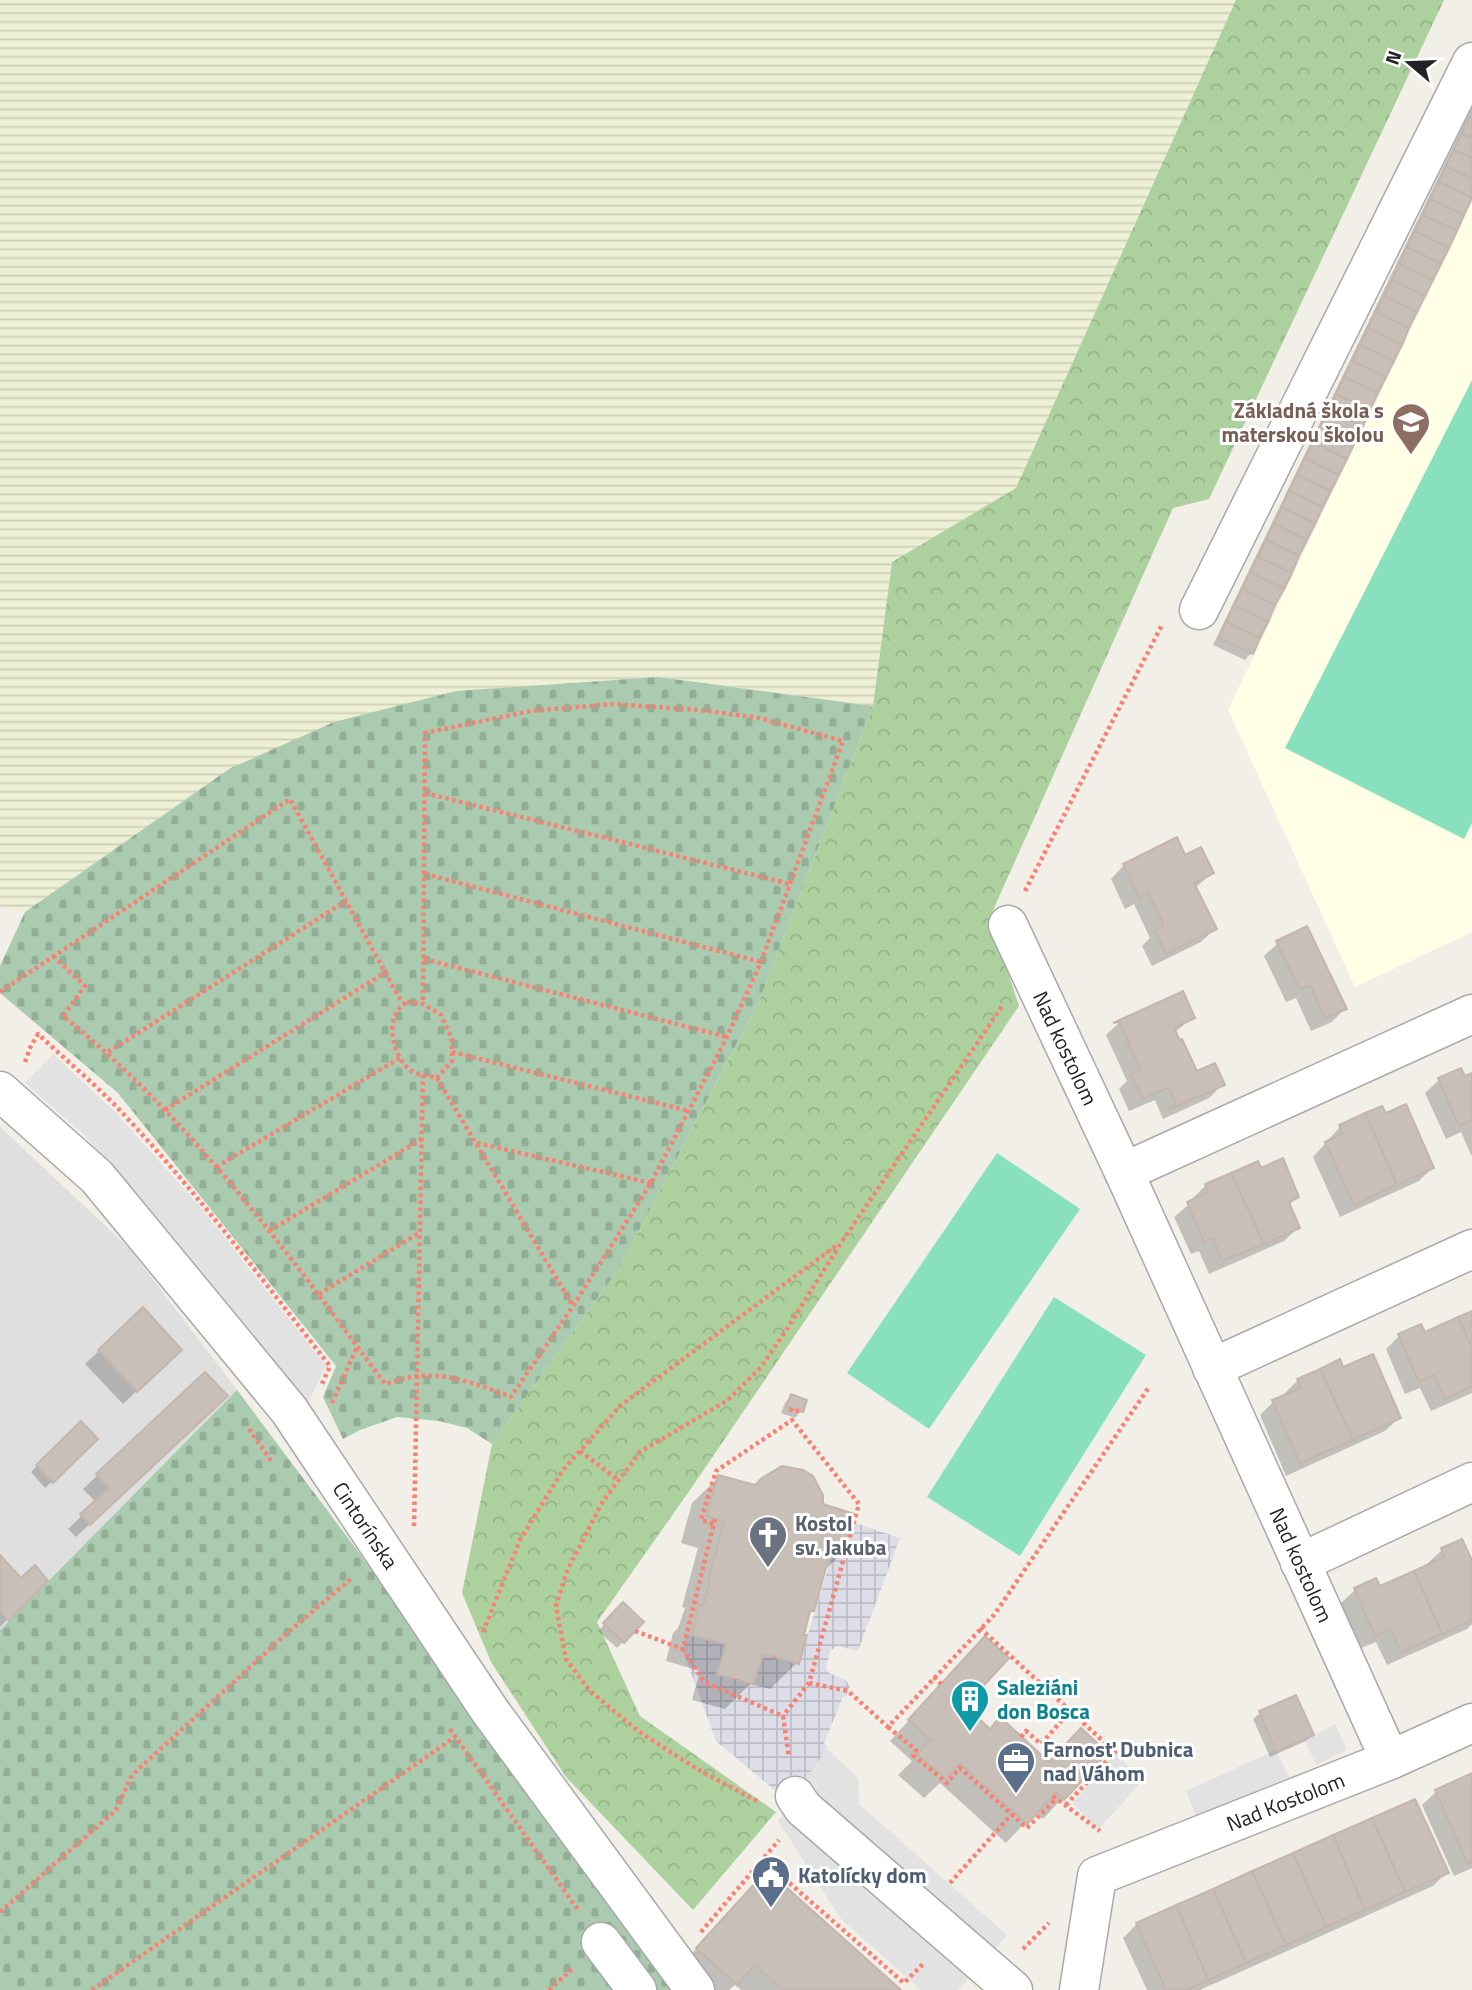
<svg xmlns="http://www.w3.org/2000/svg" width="1472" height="1990" viewBox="0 0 1472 1990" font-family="'Titillium Web',sans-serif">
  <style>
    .residential { fill: #e0dfdf }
    .education { fill: #ffffe5 }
    .farmland { fill: url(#farmland-rules) }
    .forest { fill: url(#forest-crowns) }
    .cemetery { fill: url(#cemetery-stones) }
    .pitch { fill: #88e0be }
    .parking { fill: #e2e2e2 }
    .plaza { fill: url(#plaza-grid) }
    .shadow { fill: #0003 }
    .building { fill: #c7bfb8; stroke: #c4b6ab; stroke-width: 2 }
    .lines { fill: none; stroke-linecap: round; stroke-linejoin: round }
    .minor-casing { stroke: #a9a9a9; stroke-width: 41 }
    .path { stroke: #fa8072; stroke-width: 4.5; stroke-dasharray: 3.5 3.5; stroke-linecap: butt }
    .minor { stroke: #fff; stroke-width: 38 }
    .labels { text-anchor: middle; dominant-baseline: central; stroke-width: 6; stroke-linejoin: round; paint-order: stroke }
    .education-label { font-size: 21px; font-weight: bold; fill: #785e54; stroke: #fff; text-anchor: end }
    .street-label { font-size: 21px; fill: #222; stroke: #fff }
    .worship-label { font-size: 21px; font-weight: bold; fill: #5b616d; stroke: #fff; text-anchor: start }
    .culture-label { font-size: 21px; font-weight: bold; fill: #0d838f; stroke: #fff; text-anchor: start }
    .service-label { font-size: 21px; font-weight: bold; fill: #4e5e75; stroke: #fff; text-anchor: start }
  </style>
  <defs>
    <pattern id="farmland-rules" width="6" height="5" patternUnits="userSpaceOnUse" patternTransform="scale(1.75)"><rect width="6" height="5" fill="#eef0d5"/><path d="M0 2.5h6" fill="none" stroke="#ccceb7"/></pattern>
    <pattern id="forest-crowns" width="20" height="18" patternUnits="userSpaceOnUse" patternTransform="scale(1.75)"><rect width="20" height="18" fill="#add19e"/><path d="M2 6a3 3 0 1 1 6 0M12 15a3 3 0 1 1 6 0" fill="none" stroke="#95b388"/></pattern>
    <pattern id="cemetery-stones" width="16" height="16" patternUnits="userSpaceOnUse" patternTransform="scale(1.75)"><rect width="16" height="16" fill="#aacbaf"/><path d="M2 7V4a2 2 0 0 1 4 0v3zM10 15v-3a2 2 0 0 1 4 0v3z" fill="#92ae96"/></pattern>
    <pattern id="plaza-grid" width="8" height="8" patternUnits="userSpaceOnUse" patternTransform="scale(1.75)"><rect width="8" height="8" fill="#dddde8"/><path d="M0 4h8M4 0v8" fill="none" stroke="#bdbdc7"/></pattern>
  </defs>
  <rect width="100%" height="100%" fill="#f2efe9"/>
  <!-- residential -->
  <polygon class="residential" points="0,1127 129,1248 237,1390 0,1630"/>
  <!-- education -->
  <polygon class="education" points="1472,202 1472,932 1355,987 1228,710"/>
  <!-- farmland -->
  <polygon class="farmland" points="0,0 1236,0 1016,488 892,562 873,706 658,677 229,769 25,912 0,908"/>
  <!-- forest -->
  <polygon class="forest" points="1236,0 1444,0 1209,499 1173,508 990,917 1019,1006 690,1490 597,1622 640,1716 776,1812 693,1910 566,1777 491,1662 462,1593 492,1444 620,1267 759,1001 873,706 892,562 1016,488"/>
  <!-- cemetery -->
  <g class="cemetery">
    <polygon points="658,677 873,706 759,1001 620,1267 492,1444 467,1428 439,1421 397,1417 360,1430 343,1439 323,1397 336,1366 118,1093 0,993 0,966 25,912 229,769 334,722 456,691"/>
    <polygon points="237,1390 357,1550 674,1990 0,1990 0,1630"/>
  </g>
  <!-- pitch -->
  <g class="pitch">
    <polygon points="1472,380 1472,823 1464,839 1285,748"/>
    <polygon points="997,1153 1080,1209 929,1429 847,1373"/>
    <polygon points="1054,1297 1146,1355 1020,1556 927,1497"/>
  </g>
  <!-- parking -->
  <g class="parking">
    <polygon points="53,1054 116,1113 202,1209 326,1366 305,1409 189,1256 135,1191 83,1134 25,1083"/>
    <polygon points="1335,1724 1347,1750 1316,1765 1305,1740"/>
    <polygon points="827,1749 858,1778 859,1804 1007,1935 958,1990 921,1990 841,1919 778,1821"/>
    <polygon points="1276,1750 1289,1777 1196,1817 1186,1791"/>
    <polygon points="1115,1752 1142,1781 1098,1830 1073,1803"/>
  </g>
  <!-- plaza -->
  <polygon class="plaza" points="852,1522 900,1538 858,1651 837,1646 830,1651 826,1668 829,1673 846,1680 850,1687 846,1696 843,1697 824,1743 828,1747 790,1803 716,1741 683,1651 686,1634 725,1645 716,1675 754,1684 764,1656 799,1664 832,1555 843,1557"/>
  <!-- shadow -->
  <g class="shadow">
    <polygon points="1472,107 1472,195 1251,653 1245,660 1213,645"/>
    <polygon points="1124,865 1212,873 1195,888 1215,929 1201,942 1152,966 1142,946 1150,938 1134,904 1125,909 1111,879"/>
    <polygon points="1278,943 1345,1008 1332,1022 1311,1031 1296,998 1286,1002 1264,956"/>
    <polygon points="1193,1017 1174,1033 1196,1073 1223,1084 1209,1098 1163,1119 1155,1100 1129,1111 1119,1089 1127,1081 1106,1035 1120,1022"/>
    <polygon points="1472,1075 1472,1155 1471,1155 1461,1132 1446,1139 1425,1093 1439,1080 1464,1079"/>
    <polygon points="1340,1127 1432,1168 1419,1181 1340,1217 1313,1157"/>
    <polygon points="1260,1170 1297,1197 1288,1206 1298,1228 1284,1241 1209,1274 1199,1251 1191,1254 1174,1217 1193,1201 1192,1199 1206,1185"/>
    <polygon points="1472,1313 1472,1393 1431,1411 1420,1388 1405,1394 1386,1349 1399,1336 1424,1335"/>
    <polygon points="99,1351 166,1363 123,1404 85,1364"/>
    <polygon points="1339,1362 1343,1369 1399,1418 1385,1431 1286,1476 1260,1415 1273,1402 1285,1396 1284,1394 1298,1380"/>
    <polygon points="205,1374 212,1409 76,1537 68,1529 96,1502 83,1489"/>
    <polygon points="791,1396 801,1411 795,1418 781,1413 785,1403"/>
    <polygon points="81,1424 96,1439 45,1488 31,1472"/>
    <polygon points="719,1477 822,1505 840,1555 822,1573 812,1611 807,1615 797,1663 770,1689 750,1684 725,1709 692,1700 700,1671 666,1661 673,1633 678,1628 685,1608 682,1607 698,1548 681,1543 692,1503"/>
    <polygon points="1442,1550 1472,1565 1472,1624 1467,1629 1387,1665 1376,1642 1361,1648 1341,1603 1355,1590 1380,1589 1429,1566 1428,1563"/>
    <polygon points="0,1557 20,1580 46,1581 0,1627"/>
    <polygon points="623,1604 642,1622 617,1648 598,1631"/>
    <polygon points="965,1659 963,1706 989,1731 1048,1764 1105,1753 1043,1819 1035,1812 1006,1843 940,1783 924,1798 898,1775 912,1761 890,1741"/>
    <polygon points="1260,1713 1312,1735 1306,1741 1270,1757 1253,1719"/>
    <polygon points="1472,1775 1472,1868 1454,1876 1422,1805 1436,1792"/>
    <polygon points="1447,1872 1433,1886 1200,1990 1147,1990 1123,1938 1137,1924"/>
    <polygon points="747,1892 899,1990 741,1990 735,1985 729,1990 700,1990 677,1970"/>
  </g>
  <!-- building -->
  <g class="building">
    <polygon points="1470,117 1472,118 1472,138 1462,133"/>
    <polygon points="1462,133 1472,138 1472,158 1454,150"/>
    <polygon points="1454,150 1472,158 1472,179 1446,166"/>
    <polygon points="1446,166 1472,179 1472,198 1439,182"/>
    <polygon points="1439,182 1472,198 1464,215 1430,199"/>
    <polygon points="1430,199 1464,215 1457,231 1423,215"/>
    <polygon points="1423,215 1457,231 1449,248 1415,231"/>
    <polygon points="1415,231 1449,248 1441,264 1407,247"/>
    <polygon points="1407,247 1441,264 1433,280 1399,264"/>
    <polygon points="1399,264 1433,280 1425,296 1392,280"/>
    <polygon points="1392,280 1425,296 1417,312 1384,296"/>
    <polygon points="1384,296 1417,312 1409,328 1376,312"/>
    <polygon points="1376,312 1409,328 1402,345 1368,328"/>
    <polygon points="1368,328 1402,345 1394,361 1360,345"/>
    <polygon points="1360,345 1394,361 1386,377 1352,361"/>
    <polygon points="1352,361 1386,377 1378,393 1344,377"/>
    <polygon points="1344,377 1378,393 1370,410 1336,394"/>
    <polygon points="1336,394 1370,410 1363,426 1328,410"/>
    <polygon points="1328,410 1363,426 1355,442 1320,426"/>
    <polygon points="1320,426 1355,442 1347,459 1313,442"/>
    <polygon points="1313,442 1347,459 1339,475 1305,458"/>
    <polygon points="1305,458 1339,475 1331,491 1297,475"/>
    <polygon points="1297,475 1331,491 1323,507 1289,491"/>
    <polygon points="1289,491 1323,507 1315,524 1282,507"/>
    <polygon points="1282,507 1315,524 1307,540 1274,524"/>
    <polygon points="1274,524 1307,540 1299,556 1266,540"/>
    <polygon points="1266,540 1299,556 1292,573 1258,557"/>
    <polygon points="1258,557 1292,573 1284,589 1250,572"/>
    <polygon points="1250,572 1284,589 1275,605 1242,589"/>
    <polygon points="1242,589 1275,605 1268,622 1234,605"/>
    <polygon points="1234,605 1268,622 1260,638 1226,622"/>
    <polygon points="1226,622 1260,638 1253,654 1219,638"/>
    <polygon points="1177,837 1185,855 1201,847 1214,873 1194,883 1217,929 1166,954 1155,931 1164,926 1148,892 1139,897 1123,864"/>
    <polygon points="1307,926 1347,1009 1325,1018 1310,985 1300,990 1276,941"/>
    <polygon points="1183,991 1195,1018 1174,1028 1180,1041 1182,1039 1197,1071 1215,1063 1225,1085 1170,1109 1169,1107 1176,1105 1169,1087 1143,1099 1131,1074 1141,1070 1130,1046 1124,1049 1130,1044 1119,1022 1113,1023"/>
    <polygon points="1461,1068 1465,1076 1472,1073 1472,1120 1459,1126 1438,1078"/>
    <polygon points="1406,1104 1434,1168 1397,1185 1365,1113 1382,1106 1386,1113"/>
    <polygon points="1365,1113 1397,1185 1354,1205 1325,1142 1343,1133 1339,1125"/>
    <polygon points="1283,1158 1299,1197 1289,1202 1300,1228 1264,1244 1231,1173 1258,1161 1261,1168"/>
    <polygon points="1231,1173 1264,1244 1222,1261 1213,1238 1204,1242 1187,1202 1208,1192 1205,1184"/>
    <polygon points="143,1307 182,1350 137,1392 98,1350"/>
    <polygon points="1472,1311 1472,1348 1458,1317"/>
    <polygon points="1458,1317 1472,1348 1472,1386 1445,1399 1434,1375 1419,1382 1398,1334 1421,1324 1425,1332"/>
    <polygon points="1373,1354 1401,1418 1353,1440 1320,1369 1340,1359 1343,1367"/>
    <polygon points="1320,1369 1353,1440 1300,1463 1272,1400 1301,1388 1297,1379"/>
    <polygon points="205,1372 228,1396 90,1525 80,1514 109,1488 96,1474"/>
    <polygon points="791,1394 807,1400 803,1412 786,1407"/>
    <polygon points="81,1421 98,1439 53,1483 36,1465"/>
    <polygon points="782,1466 803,1470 813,1476 823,1495 823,1504 854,1514 842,1556 830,1553 814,1611 810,1611 804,1635 807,1635 799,1664 763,1654 753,1684 717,1674 726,1644 692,1635 699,1605 703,1606 710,1582 708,1581 724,1521 707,1516 718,1475 755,1485 762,1478"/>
    <polygon points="1462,1539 1472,1560 1472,1620 1442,1634 1414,1571 1444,1557 1441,1548"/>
    <polygon points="0,1555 21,1578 35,1565 48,1581 9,1621 0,1611"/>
    <polygon points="1414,1571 1442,1634 1401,1652 1390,1629 1375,1636 1354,1588 1376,1578 1380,1586"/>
    <polygon points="623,1602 644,1622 624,1643 603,1623"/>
    <polygon points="985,1636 1009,1658 965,1706 990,1729 1000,1717 1049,1762 1081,1728 1108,1753 1064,1800 1056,1792 1027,1824 960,1763 946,1779 917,1754 931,1740 908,1720"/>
    <polygon points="1296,1695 1314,1735 1276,1752 1259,1711"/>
    <polygon points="1472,1773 1472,1862 1468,1864 1435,1790"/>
    <polygon points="1415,1799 1449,1873 1405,1892 1372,1818"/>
    <polygon points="1372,1818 1405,1892 1365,1910 1333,1835"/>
    <polygon points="1333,1835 1365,1910 1326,1927 1293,1853"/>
    <polygon points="1293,1853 1326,1927 1286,1945 1252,1871"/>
    <polygon points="767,1870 900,1989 901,1990 783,1990 755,1965 737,1985 696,1948"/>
    <polygon points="1252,1871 1286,1945 1246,1963 1213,1889"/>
    <polygon points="1213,1889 1246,1963 1208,1980 1176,1905"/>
    <polygon points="1176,1905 1208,1980 1186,1990 1166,1990 1136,1923"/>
  </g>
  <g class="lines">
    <defs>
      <g id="minor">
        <polyline points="1199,610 1472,62"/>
        <path id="s1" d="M1008 925 1124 1172 1390 1760"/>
        <path id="s2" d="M0 1091 97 1177 289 1410 490 1711 695 1990"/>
        <polyline points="1124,1172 1472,1014"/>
        <polyline points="1212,1368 1472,1249"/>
        <polyline points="1300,1563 1472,1482"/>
        <polyline points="795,1796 803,1808 1013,1990"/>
        <polyline points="601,1942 637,1990"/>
        <path id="s3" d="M1079 1990 1097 1876 1390 1760 1472 1723"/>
      </g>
    </defs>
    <!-- minor casing -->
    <use href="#minor" class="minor-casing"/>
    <!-- path -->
    <g class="path">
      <polyline points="425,793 790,884"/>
      <polyline points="425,874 761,962"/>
      <polyline points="1025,891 1162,625"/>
      <path d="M53 956 85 986 63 1016C190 1118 288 1253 385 1384 396 1381 407 1377 418 1376 450 1373 482 1386 511 1397L573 1306 651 1183 727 1037 761 962 843 741 759 718 700 710 612 704 531 711 425 733 423 1004"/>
      <polyline points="424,959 727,1037"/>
      <polyline points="0,992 290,799 402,1003"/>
      <path d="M407 1002 423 1004 441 1015 452 1039V1061L437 1078C429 1076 417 1075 410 1070 392 1056 383 1015 407 1002Z"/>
      <polyline points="108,1052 346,901"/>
      <polyline points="452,1052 689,1111"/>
      <path d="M25 1062 30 1048 38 1034C68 1062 100 1088 127 1118 200 1196 264 1282 330 1366L321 1386"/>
      <polyline points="437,1078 573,1306"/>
      <polyline points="165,1110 386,972"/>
      <polyline points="477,1143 651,1183"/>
      <polyline points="216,1167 400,1058"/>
      <polyline points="269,1231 422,1139"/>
      <polyline points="319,1294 419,1233"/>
      <polyline points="332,1403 357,1347"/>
      <polyline points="792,1408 791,1410 799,1411"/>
      <polyline points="249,1429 272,1462"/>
      <polyline points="580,1451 618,1480"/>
      <polyline points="715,1519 683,1649 704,1682 783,1716 789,1757"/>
      <polyline points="713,1524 701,1520 716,1471 792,1420 859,1504 809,1683 783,1716"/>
      <polyline points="414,1526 423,1075"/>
      <polyline points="980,1628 1115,1752 1065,1806"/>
      <polyline points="635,1631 683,1649"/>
      <polyline points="483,1632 520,1540 563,1470 621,1405 837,1245"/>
      <polyline points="774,1658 775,1657"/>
      <polyline points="934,1677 941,1684"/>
      <polyline points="735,1680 735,1679"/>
      <polyline points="809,1683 848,1691 888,1727 994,1615 1149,1387"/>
      <polyline points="888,1727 916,1750 913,1755 947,1783 960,1768 1027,1828 1056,1799"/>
      <polyline points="450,1729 578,1910"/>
      <polyline points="1021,1737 1026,1731 1041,1744 1071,1710"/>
      <polyline points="1053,1796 1100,1831"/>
      <polyline points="757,1801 697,1769 638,1731 589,1690 566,1659 556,1606 567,1571 603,1501 640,1452 728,1400 761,1367 785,1332 841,1243 1003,1005"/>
      <polyline points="763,1860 904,1983 924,1963"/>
      <polyline points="950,1883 1012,1814"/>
      <polyline points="0,1912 116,1810 132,1775 285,1635 352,1578"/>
      <polyline points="701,1932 779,1840"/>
      <polyline points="1023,1949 1049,1923"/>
      <polyline points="92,1990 455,1737"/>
      <polyline points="549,1990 572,1969"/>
    </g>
    <!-- minor -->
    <use href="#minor" class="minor"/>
  </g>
  <!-- icons -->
  <defs>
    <symbol id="school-pin" viewBox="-11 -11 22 30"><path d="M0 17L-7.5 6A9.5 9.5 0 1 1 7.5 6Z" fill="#8d6e63" stroke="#fff"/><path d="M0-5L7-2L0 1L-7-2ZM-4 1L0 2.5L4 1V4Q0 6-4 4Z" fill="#fff"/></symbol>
    <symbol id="church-pin" viewBox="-11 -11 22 30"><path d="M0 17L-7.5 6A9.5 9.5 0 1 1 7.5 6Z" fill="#6b7280" stroke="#fff"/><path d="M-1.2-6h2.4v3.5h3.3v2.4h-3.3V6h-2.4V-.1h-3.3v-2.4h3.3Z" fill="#fff"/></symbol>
    <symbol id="building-pin" viewBox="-11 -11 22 30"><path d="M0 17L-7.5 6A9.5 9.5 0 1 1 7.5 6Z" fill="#0f9aa8" stroke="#fff"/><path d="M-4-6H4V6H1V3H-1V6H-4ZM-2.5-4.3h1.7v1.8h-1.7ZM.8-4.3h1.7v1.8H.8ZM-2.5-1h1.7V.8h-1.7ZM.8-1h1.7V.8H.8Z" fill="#fff"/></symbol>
    <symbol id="office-pin" viewBox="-11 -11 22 30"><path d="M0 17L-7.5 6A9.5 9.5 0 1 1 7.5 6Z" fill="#5c6f8a" stroke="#fff"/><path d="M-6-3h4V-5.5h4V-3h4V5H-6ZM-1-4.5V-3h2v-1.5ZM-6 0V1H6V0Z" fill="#fff"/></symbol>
    <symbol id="civic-pin" viewBox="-11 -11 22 30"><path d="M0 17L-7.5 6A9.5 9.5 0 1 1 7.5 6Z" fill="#5c6f8a" stroke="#fff"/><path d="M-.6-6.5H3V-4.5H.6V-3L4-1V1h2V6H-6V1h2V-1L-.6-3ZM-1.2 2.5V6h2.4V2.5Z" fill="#fff"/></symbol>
  </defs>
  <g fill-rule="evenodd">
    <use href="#school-pin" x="1389" y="400" width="44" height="60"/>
    <use href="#church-pin" x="746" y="1513" width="44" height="60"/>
    <use href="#building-pin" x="948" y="1677" width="44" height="60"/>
    <use href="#office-pin" x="994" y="1739" width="44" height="60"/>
    <use href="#civic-pin" x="749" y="1853" width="44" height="60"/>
  </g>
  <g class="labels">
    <!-- education labels -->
    <g class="education-label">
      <text x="1384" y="410">Základná škola s<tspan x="1384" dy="24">materskou školou</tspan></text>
    </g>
    <!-- street labels -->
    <g class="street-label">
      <text stroke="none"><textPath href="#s1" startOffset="136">Nad kostolom</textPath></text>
      <text stroke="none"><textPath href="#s2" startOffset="570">Cintorínska</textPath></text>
      <text stroke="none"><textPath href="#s1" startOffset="704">Nad kostolom</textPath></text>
      <text stroke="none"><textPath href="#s3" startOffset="318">Nad Kostolom</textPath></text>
    </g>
    <!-- worship labels -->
    <g class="worship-label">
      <text x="795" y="1523">Kostol<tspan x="795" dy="24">sv. Jakuba</tspan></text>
    </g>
    <!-- culture labels -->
    <g class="culture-label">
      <text x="997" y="1687">Saleziáni<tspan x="997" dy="24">don Bosca</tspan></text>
    </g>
    <!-- service labels -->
    <g class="service-label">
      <text x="1043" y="1749">Farnosť Dubnica<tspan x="1043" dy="24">nad Váhom</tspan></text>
      <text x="798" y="1875">Katolícky dom</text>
    </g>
  </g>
  <!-- north arrow -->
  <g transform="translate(1409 63) rotate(289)" stroke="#ffffff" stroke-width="5" paint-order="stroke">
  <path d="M0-5L12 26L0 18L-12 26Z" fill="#222222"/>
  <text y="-10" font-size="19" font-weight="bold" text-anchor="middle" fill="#222222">N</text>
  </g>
</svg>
